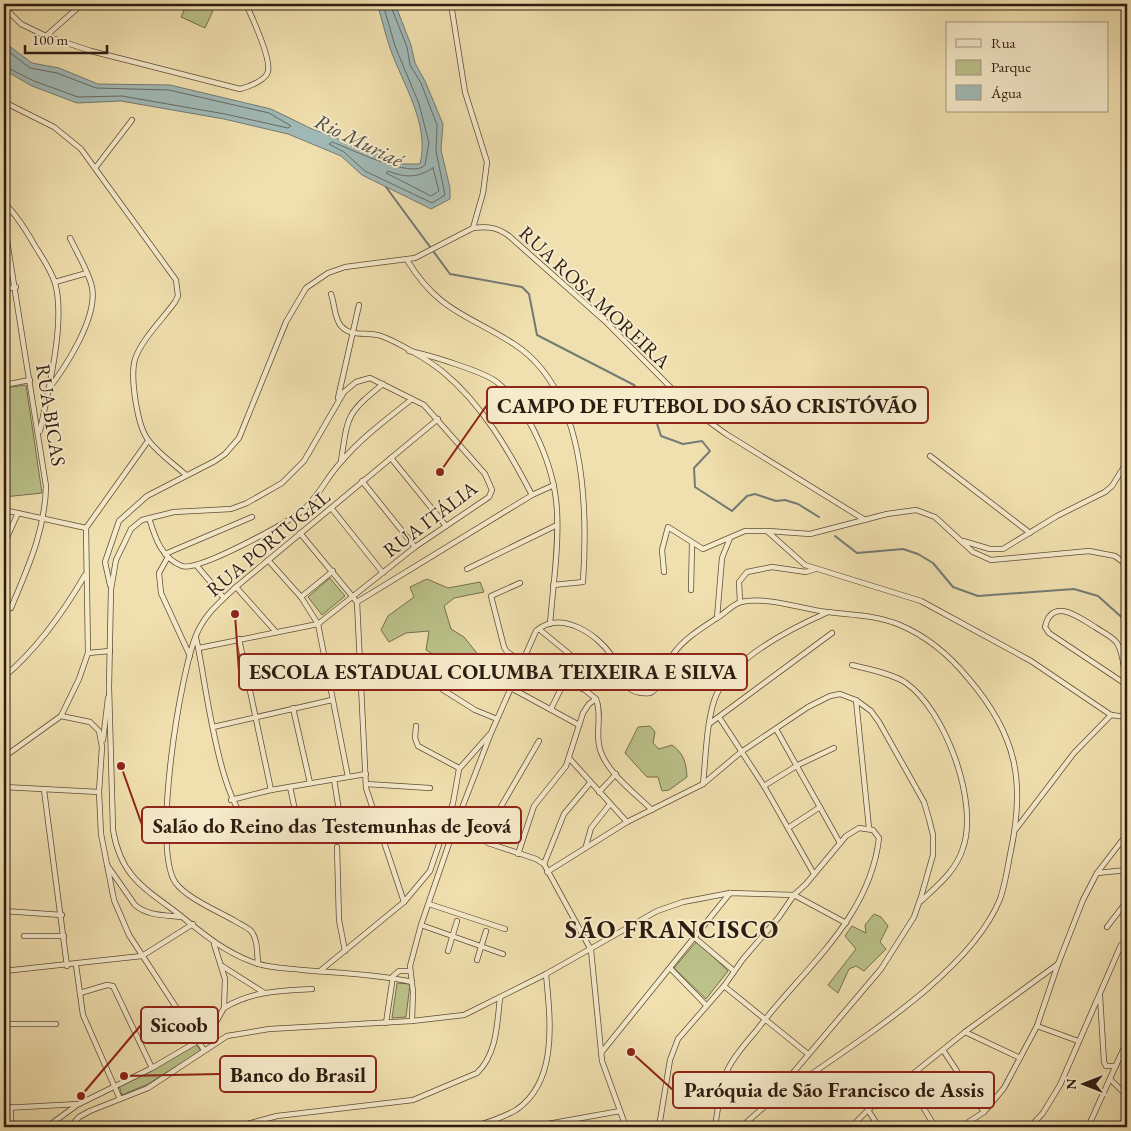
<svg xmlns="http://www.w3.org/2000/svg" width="1131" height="1131" viewBox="0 0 1131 1131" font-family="'EB Garamond',serif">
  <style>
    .green { fill: #bbc28a; stroke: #746f4e }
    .water { fill: #a1bab7; stroke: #737b75 }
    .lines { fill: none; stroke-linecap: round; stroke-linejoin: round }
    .shore { stroke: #676b64; stroke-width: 1 }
    .stream { stroke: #737b75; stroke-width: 2 }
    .minor-casing { stroke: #5e4d39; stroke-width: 6 }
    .minor { stroke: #f6ebcb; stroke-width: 4.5 }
    .labels { text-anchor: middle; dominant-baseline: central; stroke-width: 4; stroke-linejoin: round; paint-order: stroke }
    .street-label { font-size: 20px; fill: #2d1c12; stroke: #f6ebcb }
    .water-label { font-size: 21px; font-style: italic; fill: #504b44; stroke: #f6ebcb }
    .district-label { font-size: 25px; font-weight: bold; letter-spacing: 1px; fill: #2d1c12; stroke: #f6ebcb }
    .leader { fill: none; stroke: #8f2418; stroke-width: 2 }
    .callout-dot { fill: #8f2418; stroke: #f6ebcb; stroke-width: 2 }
    .callout { fill: #f6ebcb; stroke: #8f2418; stroke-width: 2 }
    .callout-label { font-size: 21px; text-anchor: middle; font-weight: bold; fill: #2d1c12 }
  </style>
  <rect width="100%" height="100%" fill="#f1e0af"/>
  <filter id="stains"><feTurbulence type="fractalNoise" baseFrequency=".004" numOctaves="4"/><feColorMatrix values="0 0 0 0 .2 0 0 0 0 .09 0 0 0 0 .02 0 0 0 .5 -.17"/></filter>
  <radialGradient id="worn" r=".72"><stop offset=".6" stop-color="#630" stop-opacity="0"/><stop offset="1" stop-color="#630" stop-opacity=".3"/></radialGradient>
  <!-- green -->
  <g class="green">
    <polygon points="187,4 216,4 205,28 181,17"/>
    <polygon points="26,385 42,493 4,497 4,388"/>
    <polygon points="330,578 345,596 322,615 308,597"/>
    <path d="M427 579 448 588 480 582 484 592 454 598 444 606 451 629 464 637 480 657 479 665 470 677C453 672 441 658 426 650L429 631 406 633 389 642 381 630 388 616 414 597 410 587Z"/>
    <path d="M650 726 655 732 653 743 659 749 672 745C684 754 686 762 687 777L669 790 662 791 658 777H647L625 753 638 727Z"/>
    <polygon points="874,914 881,917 888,926 880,942 886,949 864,971 856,966 849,969 838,993 828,985 856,949 845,936 852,926 866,933 865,925"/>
    <polygon points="697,941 728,971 706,999 674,968"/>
    <polygon points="397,983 410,984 406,1017 392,1018"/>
    <polygon points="196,1044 201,1051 148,1084 122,1095 119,1086"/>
  </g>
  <!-- water -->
  <path class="water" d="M377 4H395L411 45 415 63 425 81 443 124 441 150 450 188V199L431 209 362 175 341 156 288 134 224 119 121 101 77 103 32 86 4 70V42L32 63 59 68 98 84 170 85 271 109 310 128 403 164H420C430 124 403 85 390 48 385 34 382 18 377 4Z"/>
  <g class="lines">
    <!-- shore -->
    <g class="shore">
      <path d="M383 4 395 46 419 104 429 143 425 165C413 180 349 148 332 142L329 144 344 152 365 171 432 203 445 195 436 151 437 125 421 83 410 65 407 47 390 4"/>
      <polyline points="4,48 30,68 57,73 96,88 169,90 269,113 291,126 288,128 225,114 122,96 78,97 34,81 4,66"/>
      <path d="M433 168 439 191 431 196 386 173 388 171C406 178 417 178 433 168Z"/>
    </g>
    <!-- stream -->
    <g class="stream">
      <polyline points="386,187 450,274 522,287 529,294 537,335 634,385 651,405 661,436 683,444 702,441 710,451 694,468 695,487 732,511 747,496 755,494 776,501 785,500 798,504 819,517"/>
      <polyline points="835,536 857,553 903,549 918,554 933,563 953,587 978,596 1074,589 1098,596 1127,622"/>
    </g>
    <defs>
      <g id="minor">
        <polyline points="451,4 465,92 487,162 483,193 473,228"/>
        <path d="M4 7 21 24 46 36 91 51 240 89C248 87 267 80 268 71 271 58 252 17 246 4"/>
        <polyline points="46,36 82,4"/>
        <path d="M4 102 54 127 81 149 176 280 178 296 175 302C162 320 142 339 135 359 130 377 137 427 149 441 159 454 174 464 186 475"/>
        <polyline points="96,167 132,120"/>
        <path d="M4 203C17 215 26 230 35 246 42 257 51 270 55 283 66 321 48 391 40 431"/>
        <path d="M4 222 46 486C45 531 28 567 11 608"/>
        <path d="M407 260C439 312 467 314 514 344 585 390 588 506 583 582L553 585"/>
        <polyline points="55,282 87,273"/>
        <polyline points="4,289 16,287"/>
        <path d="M331 294C335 305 334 318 341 326 352 338 367 331 381 336 396 341 430 361 443 372 482 404 509 451 532 495"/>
        <path d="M409 351C426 354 486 372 498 383 531 410 555 469 557 511 559 548 553 586 550 624"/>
        <polyline points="4,385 30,380"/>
        <path d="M47 391C65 368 98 318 92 287 88 270 77 253 70 238"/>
        <polyline points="338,398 359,305"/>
        <polyline points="930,456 1030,533"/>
        <polyline points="391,458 446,526"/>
        <path d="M341 461C348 415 346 414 383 384"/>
        <polyline points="362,481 415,547"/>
        <polyline points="332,509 383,573"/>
        <polyline points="4,510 86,528"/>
        <path d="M149 518C155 537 161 558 182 566 198 572 284 524 301 512 318 498 326 478 341 462 361 438 387 419 412 399"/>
        <polyline points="86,528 148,441"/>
        <polyline points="768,531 810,534 887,514 916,510 935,517 973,552 991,560 1089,551 1115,556 1127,565"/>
        <polyline points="300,533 357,602 366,788 404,902"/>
        <polyline points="963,541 990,549 1003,549 1057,516 1105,492 1112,486 1127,462"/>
        <polyline points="4,544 18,513"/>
        <polyline points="165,554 252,517"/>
        <polyline points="168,557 159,573 161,593 190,656"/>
        <polyline points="197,566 224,598"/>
        <polyline points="467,569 557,525"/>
        <polyline points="664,572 662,550 668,527 703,549 745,531 767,531 805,565 921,601 1031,661 1111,715 1127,717"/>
        <polyline points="520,583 491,596 504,647 507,652 523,662"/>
        <path d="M110 585 105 562 119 521 147 496 215 461 225 454 239 438 286 322 306 288 328 273 345 267 415 258 473 228C487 226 497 227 509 236L606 322 693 410 726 434 865 520"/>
        <polyline points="236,587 276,632"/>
        <polyline points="691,590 692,543"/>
        <polyline points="301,597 333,571"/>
        <polyline points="357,602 532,495 554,485"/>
        <polyline points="740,602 739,582 747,572 772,567 806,572 815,569"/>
        <path d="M717 618C724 614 733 604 741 602 765 596 802 609 827 612 852 615 876 615 900 625 926 636 950 656 968 678 1017 735 1026 782 1010 855 1007 870 1005 885 1000 899 968 979 837 1053 769 1104"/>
        <polyline points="539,629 573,657 572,666 551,709"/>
        <path d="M196 638C206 676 219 832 267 834L337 819 339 811 334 779"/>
        <polyline points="239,639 271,790"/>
        <polyline points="199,648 318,624 301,597 268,560"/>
        <polyline points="88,653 110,651"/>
        <path d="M852 665C867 669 894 674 906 683 945 710 979 802 963 848 956 871 938 885 921 901"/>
        <polyline points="421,676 475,710 497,719"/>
        <path d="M4 677C38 648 63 613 85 575"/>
        <path d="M564 682 585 690 596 699C602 713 596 730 599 745 603 770 635 793 652 810"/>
        <polyline points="248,683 326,665"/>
        <path d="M1127 685 1049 633 1045 627C1052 596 1080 618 1095 627 1102 632 1112 636 1117 643 1124 654 1124 672 1127 685V689"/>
        <polyline points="511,688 579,725"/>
        <polyline points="856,700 869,828"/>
        <polyline points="293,708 310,783"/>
        <polyline points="61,716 90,722 99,731 102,747 99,792 101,834 114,900 129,935 204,1050"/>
        <polyline points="719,717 764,786 814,874"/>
        <polyline points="709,724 832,633"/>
        <polyline points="416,726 415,738 418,746 459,768"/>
        <polyline points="213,727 332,700"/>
        <polyline points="776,729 840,843"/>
        <polyline points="103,740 108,698"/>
        <polyline points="539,741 499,810 488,843 536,859 544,864"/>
        <polyline points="4,757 61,716 79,679 88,653 86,528"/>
        <polyline points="569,758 627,822"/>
        <path d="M348 777 318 624 415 547 489 497 492 490 485 474 424 405 370 378 356 382 344 392 304 461 282 483 247 503 231 509 174 512 142 520 131 529 116 560 111 589 109 687 113 830C120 872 139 885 172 909 198 929 219 949 250 961 267 968 285 968 303 970 337 973 378 974 412 982"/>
        <polyline points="590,783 564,814 544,864 591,950 602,1061 626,1127"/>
        <polyline points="366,784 430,788"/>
        <path d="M703 784C706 756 706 727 714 701 727 660 790 629 826 613"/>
        <polyline points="764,786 798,765 834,748"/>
        <polyline points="4,787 99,792"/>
        <polyline points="290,787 299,829"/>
        <polyline points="44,790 67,966"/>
        <polyline points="599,792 616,774"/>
        <polyline points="231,800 271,790 366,774"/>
        <polyline points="788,828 820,807"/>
        <polyline points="1016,829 1074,753 1111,715"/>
        <polyline points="586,846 591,828 610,804"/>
        <polyline points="337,847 339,920 345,951"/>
        <polyline points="518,854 534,806 566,766 583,713 589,704 596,699"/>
        <path d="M107 865 135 905C148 916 164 915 181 917"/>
        <polyline points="547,872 627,822 703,784 741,752 808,707 830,696 840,694 856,700 871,711 879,722 924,802 929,819 933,835 933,855 921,897 914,917 881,969 764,1107 741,1127"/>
        <polyline points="1097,873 1127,870"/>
        <polyline points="429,904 505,929"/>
        <polyline points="4,911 62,915"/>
        <polyline points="421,925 503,954"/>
        <polyline points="1107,927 1127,901"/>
        <polyline points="24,936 64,936"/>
        <polyline points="695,938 734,971"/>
        <polyline points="448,951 457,921"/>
        <polyline points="477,960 486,931"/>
        <path d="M258 964C257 954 258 939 251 931 247 927 240 924 235 921 218 911 186 898 175 882 152 847 180 672 197 633 206 613 221 601 236 587L438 419"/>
        <polyline points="76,965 83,1015 120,1099"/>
        <polyline points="222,966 263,992"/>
        <polyline points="670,968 706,1005"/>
        <polyline points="4,971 142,956 193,924"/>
        <polyline points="320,971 404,902 430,871 453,803 459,769 489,735"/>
        <polyline points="724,986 808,1054"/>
        <polyline points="80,993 107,985 113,986 152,1068"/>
        <polyline points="1100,996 1104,1062 1106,1066 1116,1066"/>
        <path d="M224 1008C252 991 279 991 312 989"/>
        <path d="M412 1021 413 992 410 966 421 925 455 826 491 733 536 631C561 609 598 635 612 656 618 666 620 679 628 687 634 693 642 694 650 693 663 686 666 664 674 653 685 638 702 628 717 618L722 558 730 538"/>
        <polyline points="386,1023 393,976 399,971 410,971"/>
        <polyline points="4,1024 56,1024"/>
        <polyline points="1037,1026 1078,1041"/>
        <polyline points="965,1032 1020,1058"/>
        <polyline points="943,1050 984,1112"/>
        <polyline points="601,1053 730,893"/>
        <polyline points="1110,1079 1127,1096"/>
        <polyline points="907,1080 935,1127"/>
        <polyline points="4,1108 79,1104 152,1068 198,1041 212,1029 224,1008 225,979 214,944"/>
        <polyline points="868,1110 879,1127"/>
        <polyline points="11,1127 11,1107"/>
        <polyline points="31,1127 51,1124 77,1105"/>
        <polyline points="70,1127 79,1117 90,1111 148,1088 227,1036 269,1029 412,1021 464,1015 546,974 657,911 683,902 730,893 794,895 846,923"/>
        <path d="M236 1127 277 1116 413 1100 477 1073C497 1054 497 1024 500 998"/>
        <path d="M473 1127C486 1123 504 1117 516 1110 559 1081 550 1018 546 974"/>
        <polyline points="531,1127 620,1111"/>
        <path d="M659 1127 670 1060 678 1039 724 986 743 959 779 917 794 895 806 884 846 836 859 828 873 830 879 838C870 919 802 970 756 1031 746 1043 733 1057 727 1071 720 1089 718 1108 715 1127"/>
        <polyline points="851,1127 868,1110 965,1032 1058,964"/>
        <polyline points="961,1127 984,1112 1004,1088 1037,1026 1058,964 1083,900 1097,873 1127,834"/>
        <polyline points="1030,1127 1043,1113 1060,1085 1121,945"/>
        <polyline points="1088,1127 1127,1041"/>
      </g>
    </defs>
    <!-- minor casing -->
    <use href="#minor" class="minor-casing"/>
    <!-- minor -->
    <use href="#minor" class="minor"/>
  </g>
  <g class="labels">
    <!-- street labels -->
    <g class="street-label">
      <text transform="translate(595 297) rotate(43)">RUA ROSA MOREIRA</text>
      <text transform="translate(51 415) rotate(81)">RUA BICAS</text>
      <text transform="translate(430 519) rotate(-37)">RUA ITÁLIA</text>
      <text transform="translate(268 543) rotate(-40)">RUA PORTUGAL</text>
    </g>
    <!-- water labels -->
    <g class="water-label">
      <text transform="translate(359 140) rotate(26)">Rio Muriaé</text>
    </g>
    <!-- district labels -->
    <g class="district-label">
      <text x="672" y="929">SÃO FRANCISCO</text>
    </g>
  </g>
  <!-- callouts -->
  <path class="leader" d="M440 472L487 405M235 614L239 672M121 766L142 825M81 1096L141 1025M124 1076L220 1074M631 1052L673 1090"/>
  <g class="callout-dot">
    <circle cx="440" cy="472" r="5"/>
    <circle cx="235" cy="614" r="5"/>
    <circle cx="121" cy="766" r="5"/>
    <circle cx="81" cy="1096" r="5"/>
    <circle cx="124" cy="1076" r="5"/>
    <circle cx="631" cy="1052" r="5"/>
  </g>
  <g class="callout">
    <rect x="487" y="387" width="441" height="36" rx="5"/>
    <rect x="239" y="654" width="508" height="36" rx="5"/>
    <rect x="142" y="807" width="379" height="36" rx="5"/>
    <rect x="141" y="1007" width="77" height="36" rx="5"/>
    <rect x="220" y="1056" width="156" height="36" rx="5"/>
    <rect x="673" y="1072" width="321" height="36" rx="5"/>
  </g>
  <g class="callout-label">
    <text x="707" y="413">CAMPO DE FUTEBOL DO SÃO CRISTÓVÃO</text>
    <text x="493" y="679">ESCOLA ESTADUAL COLUMBA TEIXEIRA E SILVA</text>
    <text x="332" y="833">Salão do Reino das Testemunhas de Jeová</text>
    <text x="179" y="1032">Sicoob</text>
    <text x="298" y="1082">Banco do Brasil</text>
    <text x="834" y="1097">Paróquia de São Francisco de Assis</text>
  </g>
  <!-- margin -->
  <rect width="1131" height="1131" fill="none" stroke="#f1e0af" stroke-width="20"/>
  <rect x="5" y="5" width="1121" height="1121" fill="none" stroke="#2d1c12" stroke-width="2.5"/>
  <rect x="10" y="10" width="1111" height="1111" fill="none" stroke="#2d1c12"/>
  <!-- legend -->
  <rect x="946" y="22" width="162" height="90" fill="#f6ebcb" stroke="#a69881"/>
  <rect x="956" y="39" width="25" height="8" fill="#f6ebcb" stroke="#a69881"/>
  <text x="991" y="48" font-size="15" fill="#2d1c12">Rua</text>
  <rect x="956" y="60" width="25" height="15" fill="#bbc28a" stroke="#a69881"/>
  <text x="991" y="72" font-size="15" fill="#2d1c12">Parque</text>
  <rect x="956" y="85" width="25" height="15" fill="#a1bab7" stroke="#a69881"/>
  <text x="991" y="98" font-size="15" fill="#2d1c12">Água</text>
  <!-- north arrow -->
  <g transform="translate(1084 1084) rotate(270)" stroke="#f6ebcb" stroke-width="4" paint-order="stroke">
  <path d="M0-4L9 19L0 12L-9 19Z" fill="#2d1c12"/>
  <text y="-8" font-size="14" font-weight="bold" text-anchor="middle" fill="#2d1c12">N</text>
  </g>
  <!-- scale -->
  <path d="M25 45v8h82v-8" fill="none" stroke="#2d1c12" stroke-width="2.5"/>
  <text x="32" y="45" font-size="15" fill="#2d1c12" stroke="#f6ebcb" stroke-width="4" paint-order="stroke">100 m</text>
  <rect width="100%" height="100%" filter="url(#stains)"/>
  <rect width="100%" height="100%" fill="url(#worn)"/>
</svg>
